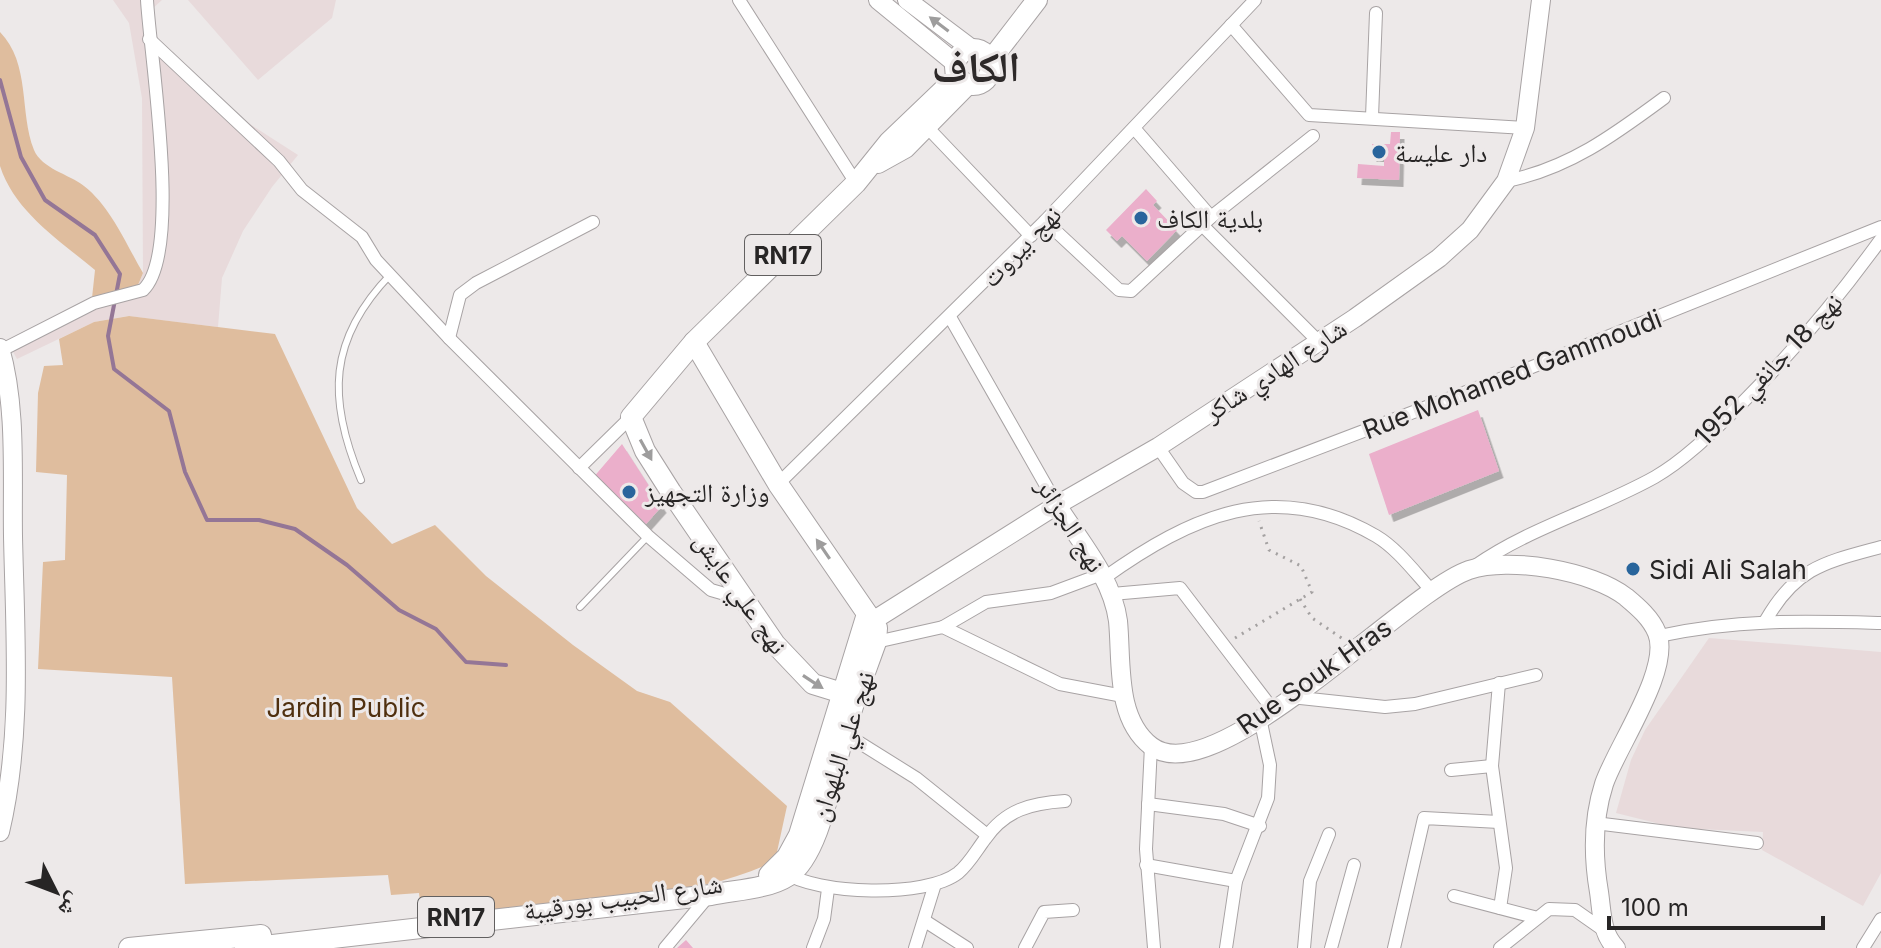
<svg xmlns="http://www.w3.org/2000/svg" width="1881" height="948" viewBox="0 0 1881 948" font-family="Inter,'Noto Naskh Arabic',sans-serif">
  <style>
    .built { fill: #e8dadb }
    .green { fill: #dfbd9e }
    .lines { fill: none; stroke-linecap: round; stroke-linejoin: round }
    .stream { stroke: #947696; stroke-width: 4 }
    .building { fill: #ebafcb; filter: url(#shadow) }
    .lane-casing { stroke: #a8a3a4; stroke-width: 8 }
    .street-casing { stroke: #a8a3a4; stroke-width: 14 }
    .secondary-casing { stroke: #a8a3a4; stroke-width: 20 }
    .primary-casing { stroke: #a8a3a4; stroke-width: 22 }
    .path { stroke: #a4a1a1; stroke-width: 3; stroke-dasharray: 2 6; stroke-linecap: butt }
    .lane { stroke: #fff; stroke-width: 6 }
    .street { stroke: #fff; stroke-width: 12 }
    .secondary { stroke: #fff; stroke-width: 18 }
    .primary { stroke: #fff; stroke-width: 20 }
    .oneway { fill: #9e9d9d }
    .poi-dot { fill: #29659c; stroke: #ede9e9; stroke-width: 3 }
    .labels { text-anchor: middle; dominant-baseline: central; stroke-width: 6; stroke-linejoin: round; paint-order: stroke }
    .shield { fill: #ede9e9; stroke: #626060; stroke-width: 2 }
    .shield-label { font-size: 24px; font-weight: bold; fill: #272525 }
    .poi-label { font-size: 26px; fill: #272525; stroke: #ede9e9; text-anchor: start }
    .street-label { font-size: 26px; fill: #272525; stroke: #ede9e9 }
    .park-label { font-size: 26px; fill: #50300f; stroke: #ede9e9 }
    .town-label { font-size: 42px; font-weight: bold; fill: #2d2929; stroke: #ede9e9 }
  </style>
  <defs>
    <filter id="shadow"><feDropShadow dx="4.5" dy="7" stdDeviation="0" flood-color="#0004"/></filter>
  </defs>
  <rect width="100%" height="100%" fill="#ede9e9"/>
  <!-- built -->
  <g class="built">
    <polygon points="113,0 162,0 152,9 157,44 220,105 298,155 272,187 243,231 222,278 218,327 128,316 94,322 17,359 7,341 92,298 138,285 143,273 142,98 129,23"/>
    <polygon points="188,0 336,0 332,18 258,80"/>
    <polygon points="1709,638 1881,652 1881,873 1863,906 1762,850 1763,832 1676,828 1616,813 1631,760 1645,730"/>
  </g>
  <!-- green -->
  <g class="green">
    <path d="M0 32C31 64 19 112 34 150 42 169 69 174 84 186 111 207 126 244 143 273L138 285 92 298 95 270C59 240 15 212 0 166Z"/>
    <path d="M129 316 275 334 357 508 392 544 435 525 486 576 573 645 637 691 670 702 787 806 775 861C689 904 537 905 439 914L430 903 420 901 419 893 391 895 388 875 185 884 172 677 38 669 43 562 65 560 67 475 36 472 38 393 44 366 63 365 59 339 94 322Z"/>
  </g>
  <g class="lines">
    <!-- stream -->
    <polyline class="stream" points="0,80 21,157 45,200 95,235 120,274 108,336 114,369 169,411 185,472 207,520 259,520 295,529 347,565 399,610 436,629 466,662 506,665"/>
  </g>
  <!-- building -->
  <g class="building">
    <polygon points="1391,132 1400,132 1399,180 1357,178 1358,164 1384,166 1384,155 1372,155 1372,144 1390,144"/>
    <polygon points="1146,189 1157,201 1153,205 1177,230 1147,261 1122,236 1117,241 1106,230"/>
    <polygon points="1478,410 1499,471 1389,515 1369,454"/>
    <polygon points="622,444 662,506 646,524 637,515 633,520 592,479"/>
    <polygon points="686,940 693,948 677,948"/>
  </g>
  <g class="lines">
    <defs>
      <g id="lane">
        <path d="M361 480C327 399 328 339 391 274"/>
        <polyline points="580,607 648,536"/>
      </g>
      <g id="street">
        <polyline points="739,0 856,183"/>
        <polyline points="1231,25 1309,115 1525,128"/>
        <polyline points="149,39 279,161 302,190 362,237 376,260 449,338 648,536 711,590 742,599"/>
        <polyline points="1372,117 1376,13"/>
        <polyline points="927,127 1031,236"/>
        <polyline points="1134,128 1211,217"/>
        <path d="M1506 181C1568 169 1614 135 1664 98"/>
        <polyline points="1045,221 1119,290 1131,291 1211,217 1313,136"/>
        <polyline points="1203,226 1318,341"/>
        <polyline points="950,317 1057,505"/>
        <polyline points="449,338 460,295 476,283 593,222"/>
        <path d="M0 351 94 303 143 290C183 253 150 56 147 0"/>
        <polyline points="1158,447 1183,483 1196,492 1203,492 1532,367 1881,227"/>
        <polyline points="579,468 631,417"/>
        <polyline points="778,484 1045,221 1255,0"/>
        <path d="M1475 566C1531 527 1596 510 1655 477 1688 458 1716 428 1743 402 1794 351 1839 297 1881 239"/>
        <path d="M1104 578C1191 516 1275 477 1376 536 1398 549 1416 574 1433 592"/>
        <polyline points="1112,594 1180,588 1274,711"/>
        <path d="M1766 620C1796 567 1826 562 1881 547"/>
        <polyline points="943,627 986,602 1051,593 1102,574"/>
        <path d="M1659 636C1736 619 1803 621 1881 623"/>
        <polyline points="876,642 943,627 1060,684 1123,696"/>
        <polyline points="1499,683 1492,766 1506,868 1500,908"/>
        <polyline points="1291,697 1385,707 1415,704 1536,675"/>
        <polyline points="844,733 916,778 987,835"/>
        <polyline points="1151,746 1146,849 1154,948"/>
        <polyline points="1451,770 1492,766"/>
        <polyline points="1148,804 1224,814 1260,826"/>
        <polyline points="1595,823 1757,843"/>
        <polyline points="1146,865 1236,881"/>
        <path d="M784 872C817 895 926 898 958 873 969 864 976 851 985 839 1005 810 1031 803 1065 801"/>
        <polyline points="1454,896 1534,917"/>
        <polyline points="925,921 967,948"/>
        <polyline points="665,948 711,893"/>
        <polyline points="813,948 824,919 828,889"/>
        <polyline points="915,948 935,884"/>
        <polyline points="1025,948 1044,912 1073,910"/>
        <polyline points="1226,948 1236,881 1268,798 1270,765 1260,718"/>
        <polyline points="1304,948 1310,881 1329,834"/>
        <polyline points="1331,948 1354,865"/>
        <polyline points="1394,948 1424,818 1499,822"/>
        <polyline points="1500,948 1549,909 1575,910 1605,931"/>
        <polyline points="1863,948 1881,919"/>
      </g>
      <g id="secondary">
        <polyline points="878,0 955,63"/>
        <polyline points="907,0 972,49"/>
        <path d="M0 348C17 407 12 475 13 536 15 634 23 735 0 832"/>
        <path d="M1057 505C1080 542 1112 577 1118 621 1122 662 1115 718 1151 746 1215 795 1405 592 1469 570 1509 556 1593 571 1626 597 1638 607 1651 618 1657 633 1672 669 1616 748 1604 784 1593 818 1593 857 1599 892 1602 912 1601 933 1616 948"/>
        <polyline points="863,627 1057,505 1158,447 1355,318 1439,258 1470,230 1506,181 1525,128 1541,0"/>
      </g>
      <g id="primary">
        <circle cx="973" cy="67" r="18"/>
        <polyline points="990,61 1037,0"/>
        <polyline points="878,163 905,148 968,84"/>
        <polyline points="852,696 813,684 775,644 671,492 645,451 631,417 694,342 856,183 889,142 958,76"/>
        <polyline points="769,875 787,857 799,835 867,614"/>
        <polyline points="129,948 261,935"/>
        <path d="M245 948 711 895C735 890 768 889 788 876 821 854 832 772 844 735 853 703 865 673 876 642L877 628 778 484 694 342"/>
      </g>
    </defs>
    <!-- lane casing -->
    <use href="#lane" class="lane-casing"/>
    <!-- street casing -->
    <use href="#street" class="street-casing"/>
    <!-- secondary casing -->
    <use href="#secondary" class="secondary-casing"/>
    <!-- primary casing -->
    <use href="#primary" class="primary-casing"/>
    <!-- path -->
    <g class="path">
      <polyline points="1300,599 1312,618 1343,639"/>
      <polyline points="1235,638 1312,592 1301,566 1269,550 1259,521"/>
    </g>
    <!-- lane -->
    <use href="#lane" class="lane"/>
    <!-- street -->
    <use href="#street" class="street"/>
    <!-- secondary -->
    <use href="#secondary" class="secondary"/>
    <!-- primary -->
    <use href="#primary" class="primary"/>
  </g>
  <!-- one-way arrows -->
  <defs><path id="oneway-solid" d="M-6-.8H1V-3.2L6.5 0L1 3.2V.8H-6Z" transform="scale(2)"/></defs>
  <g class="oneway">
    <use href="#oneway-solid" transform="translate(939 24) rotate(-143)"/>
    <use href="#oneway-solid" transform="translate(646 450) rotate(61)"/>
    <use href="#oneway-solid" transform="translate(823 549) rotate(-124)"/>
    <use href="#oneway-solid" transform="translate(813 682) rotate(33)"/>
  </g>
  <!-- markers -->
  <g class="poi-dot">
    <circle cx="1379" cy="152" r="8"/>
    <circle cx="1141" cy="218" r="8"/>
    <circle cx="629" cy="492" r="8"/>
    <circle cx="1633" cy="569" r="8"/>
  </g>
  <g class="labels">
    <!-- shield labels -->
    <g class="shield">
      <rect x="745" y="235" width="76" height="40" rx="6"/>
      <rect x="418" y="897" width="76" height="40" rx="6"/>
    </g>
    <g class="shield-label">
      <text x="783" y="255">RN17</text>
      <text x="456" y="917">RN17</text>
    </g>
    <!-- poi labels -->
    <g class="poi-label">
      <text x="1395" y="152">دار عليسة</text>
      <text x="1157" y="218">بلدية الكاف</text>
      <text x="645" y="492">وزارة التجهيز</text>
      <text x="1649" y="569">Sidi Ali Salah</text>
    </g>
    <!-- street labels -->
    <g class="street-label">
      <text transform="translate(1021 246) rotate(-46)">نهج بيروت</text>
      <text transform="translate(1768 369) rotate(-46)">نهج 18 جانفي 1952</text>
      <text transform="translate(1275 370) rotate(-33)">شارع الهادي شاكر</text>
      <text transform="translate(1512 374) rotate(-21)">Rue Mohamed Gammoudi</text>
      <text transform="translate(1071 525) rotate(58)">نهج الجزائر</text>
      <text transform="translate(741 593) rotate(55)">نهج علي عايش</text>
      <text transform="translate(1314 676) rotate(-35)">Rue Souk Hras</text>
      <text transform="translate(842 746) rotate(-72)">نهج علي البلهوان</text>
      <text transform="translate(623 897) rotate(-8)">شارع الحبيب بورقيبة</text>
    </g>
    <!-- park labels -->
    <g class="park-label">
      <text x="346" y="707">Jardin Public</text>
    </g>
    <!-- town labels -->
    <g class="town-label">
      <text x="976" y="66">الكاف</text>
    </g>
  </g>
  <!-- north arrow -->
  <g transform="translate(56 892) rotate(132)" stroke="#ede9e9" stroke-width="6" paint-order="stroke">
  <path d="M0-6L14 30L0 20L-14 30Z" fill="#272525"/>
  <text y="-12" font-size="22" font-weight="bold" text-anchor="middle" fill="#272525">ش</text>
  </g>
  <!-- scale -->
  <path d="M1609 916v12h214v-12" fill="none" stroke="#272525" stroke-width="4"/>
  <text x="1621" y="916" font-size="24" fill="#272525" stroke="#ede9e9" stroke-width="6" paint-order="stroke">100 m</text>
</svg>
